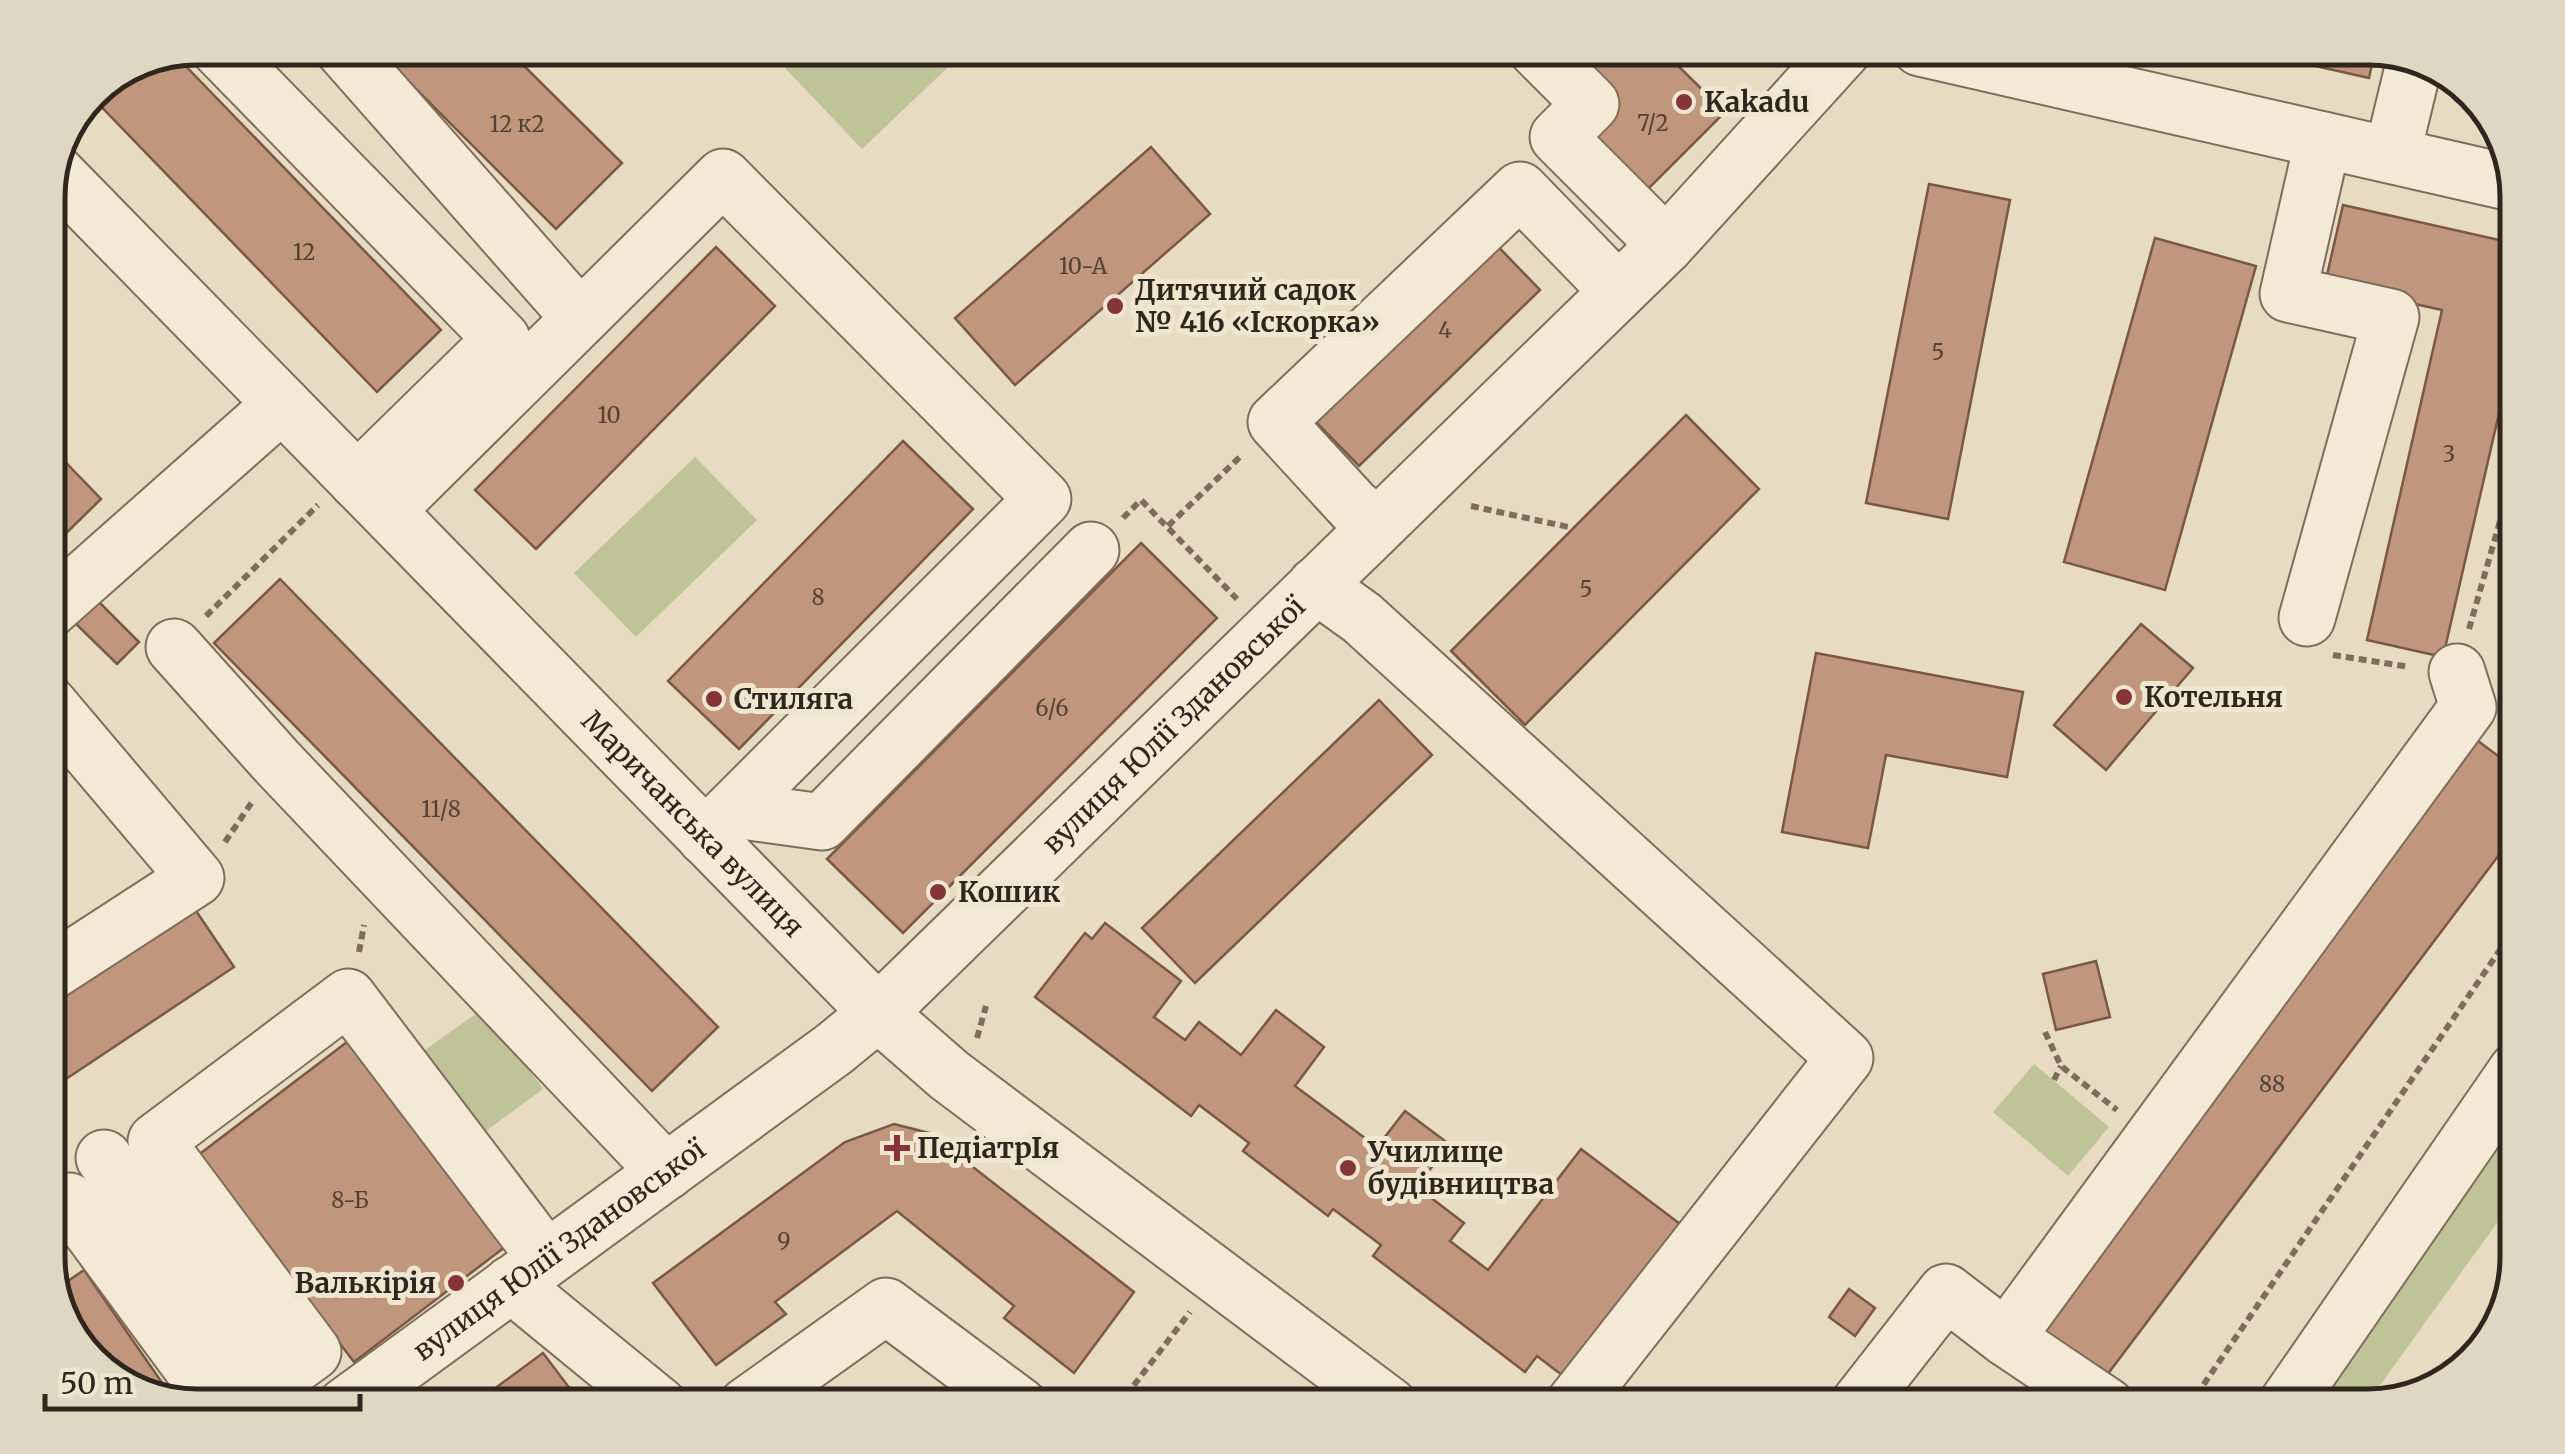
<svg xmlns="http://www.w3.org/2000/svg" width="2565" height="1454" viewBox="0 0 2565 1454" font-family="Merriweather,serif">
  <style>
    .green { fill: #bfc398 }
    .building { fill: #c0977d; stroke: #7a5845; stroke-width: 2.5 }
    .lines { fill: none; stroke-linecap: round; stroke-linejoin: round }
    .minor-casing { stroke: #7e6d5c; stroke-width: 59 }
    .path { stroke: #7e6d5c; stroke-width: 6; stroke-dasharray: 8 5; stroke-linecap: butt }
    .minor { stroke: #f3e9d4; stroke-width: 55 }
    .poi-dot { fill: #853437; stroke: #efe6d0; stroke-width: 4 }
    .labels { text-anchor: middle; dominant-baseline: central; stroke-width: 10; stroke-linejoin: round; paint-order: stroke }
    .number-label { font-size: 22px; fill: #544236 }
    .poi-label { font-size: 28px; font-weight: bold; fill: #30261e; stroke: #efe6d0; text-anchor: start }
    .street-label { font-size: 28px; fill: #30261e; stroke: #efe6d0 }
    .rim { fill: none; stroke: #30261e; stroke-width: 5 }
  </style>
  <rect width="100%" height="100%" fill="#e7dbc2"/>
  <!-- green -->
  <g class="green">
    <polygon points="766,48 968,48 862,149"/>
    <polygon points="695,457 757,520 636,637 574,573"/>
    <polygon points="484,1008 543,1089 482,1134 422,1052"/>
    <polygon points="2034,1064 2109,1127 2068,1176 1993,1112"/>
    <polygon points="2517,1099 2517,1195 2365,1406 2305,1406"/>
  </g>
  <!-- building -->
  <g class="building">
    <polygon points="375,48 506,48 622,163 556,229"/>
    <polygon points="1548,48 1660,48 1725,112 1643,194 1582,133"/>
    <polygon points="2234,48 2368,48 2375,50 2369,78"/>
    <polygon points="176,56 441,330 377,392 90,95 92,91"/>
    <polygon points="1151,147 1210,214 1015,385 955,318"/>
    <polygon points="1929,184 2010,200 1948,519 1866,503"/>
    <polygon points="2343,205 2517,244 2517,335 2443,657 2367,640 2442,310 2325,284"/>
    <polygon points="1488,236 1540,290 1359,466 1307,413"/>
    <polygon points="2155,238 2256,266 2165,590 2064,562"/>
    <polygon points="716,247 775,306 536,549 475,490"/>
    <polygon points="1686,415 1759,489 1525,725 1451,651"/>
    <polygon points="903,441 973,509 739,749 668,681"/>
    <polygon points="48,444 101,499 48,551"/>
    <polygon points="1141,543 1217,618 903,933 827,859"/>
    <polygon points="280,579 718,1027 652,1091 214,643"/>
    <polygon points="94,597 139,642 117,664 71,619"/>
    <polygon points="2141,624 2193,668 2106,770 2054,725"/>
    <polygon points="1816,653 2023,692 2007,777 1886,755 1868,848 1782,832"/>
    <polygon points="1379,700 1432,755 1195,983 1142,928"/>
    <polygon points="2478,741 2517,770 2517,831 2098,1387 2029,1335"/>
    <polygon points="190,902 234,967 48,1091 48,996"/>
    <polygon points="1105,923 1181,981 1154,1017 1185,1040 1199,1022 1241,1055 1276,1010 1324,1047 1295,1086 1377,1147 1405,1111 1449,1144 1417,1187 1464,1223 1450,1241 1488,1270 1581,1149 1688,1230 1571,1382 1537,1356 1525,1372 1373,1256 1381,1245 1333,1209 1328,1216 1243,1151 1249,1143 1199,1105 1191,1116 1035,997 1085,933 1092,939"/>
    <polygon points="2096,961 2110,1017 2056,1030 2043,974"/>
    <polygon points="347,1042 505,1247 354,1362 197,1156"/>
    <polygon points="894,1124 929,1133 1134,1292 1074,1373 1004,1318 1014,1306 897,1211 775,1302 786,1314 716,1365 653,1283 845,1142"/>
    <polygon points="84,1270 174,1400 123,1387 68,1332 55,1290"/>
    <polygon points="1849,1289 1875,1308 1855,1336 1829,1317"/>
    <polygon points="543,1353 583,1406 471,1406"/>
    <polygon points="1269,1391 1289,1406 1257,1406"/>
  </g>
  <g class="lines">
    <defs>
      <g id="minor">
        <polyline points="218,48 502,339 357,481"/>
        <polyline points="342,48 580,318"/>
        <polyline points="1535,48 1591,104 1558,137 1666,245"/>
        <polyline points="1920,48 2516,184"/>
        <polyline points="2392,155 2415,60"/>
        <path id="s1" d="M55 172 878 1013 949 1075 1390 1406"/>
        <polyline points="387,510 723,177 1043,499 705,837"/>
        <polyline points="1378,525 1354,507 1276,422 1520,190 1618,291"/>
        <polyline points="1316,585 1362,618 1845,1058 1572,1406"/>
        <polyline points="48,611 282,404"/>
        <polyline points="2307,618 2391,317 2288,294 2323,140"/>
        <polyline points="174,647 277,762 666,1172"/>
        <polyline points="48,703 196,878 48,974"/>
        <polyline points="734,810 822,822 1091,550"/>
        <polyline points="104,1158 270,1383"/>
        <polyline points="48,1216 69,1201 220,1406"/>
        <polyline points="511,1284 660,1406"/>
        <polyline points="2006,1338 2468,707 2457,672"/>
        <polyline points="239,1406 313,1352 156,1141 348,997 546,1258"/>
        <path id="s2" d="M345 1406 834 1049 878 1013 1666 245 1845 48"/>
        <polyline points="746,1406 886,1306 1020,1406"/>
        <polyline points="1857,1406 1946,1292 2006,1338 2107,1406"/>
        <polyline points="2285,1406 2517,1070"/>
      </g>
    </defs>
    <!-- minor casing -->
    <use href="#minor" class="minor-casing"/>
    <!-- path -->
    <g class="path">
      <polyline points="1471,506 1573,528"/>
      <polyline points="1123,518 1141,500 1237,599"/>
      <polyline points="1168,526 1243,454"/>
      <polyline points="206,616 318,505"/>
      <polyline points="2469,629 2517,462"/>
      <polyline points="2333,655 2410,667"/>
      <polyline points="225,842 252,802"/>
      <polyline points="359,952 364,925"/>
      <polyline points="2045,1032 2061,1066 2117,1110"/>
      <polyline points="977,1038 986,1006"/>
      <polyline points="2054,1080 2061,1066"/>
      <polyline points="1118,1406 1190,1312"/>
      <polyline points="2189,1406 2517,925"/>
    </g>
    <!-- minor -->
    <use href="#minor" class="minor"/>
  </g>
  <!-- markers -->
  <g class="poi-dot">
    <circle cx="1684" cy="102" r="10"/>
    <circle cx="1115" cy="306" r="10"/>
    <circle cx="2124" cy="697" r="10"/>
    <circle cx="714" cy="699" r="10"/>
    <circle cx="938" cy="892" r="10"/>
    <path d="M892 1133h10v10h10v10h-10v10h-10v-10h-10v-10h10z"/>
    <circle cx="1348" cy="1168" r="10"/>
    <circle cx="456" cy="1283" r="10"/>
  </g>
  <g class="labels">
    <!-- number labels -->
    <g class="number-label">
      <text x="1653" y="123">7/2</text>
      <text x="517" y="124">12 к2</text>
      <text x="304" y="252">12</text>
      <text x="1083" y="266">10-А</text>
      <text x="1445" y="330">4</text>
      <text x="1938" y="352">5</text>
      <text x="609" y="415">10</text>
      <text x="2449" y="454">3</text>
      <text x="1586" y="589">5</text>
      <text x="818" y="597">8</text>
      <text x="1052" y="708">6/6</text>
      <text x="441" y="809">11/8</text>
      <text x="2272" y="1084">88</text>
      <text x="350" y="1200">8-Б</text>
      <text x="784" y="1241">9</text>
    </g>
    <!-- poi labels -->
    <g class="poi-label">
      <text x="1704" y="102">Kakadu</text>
      <text x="1135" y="290">Дитячий садок<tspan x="1135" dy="32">№ 416 «Іскорка»</tspan></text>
      <text x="2144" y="697">Котельня</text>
      <text x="734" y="699">Стиляга</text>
      <text x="958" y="892">Кошик</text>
      <text x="917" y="1148">ПедіатрІя</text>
      <text x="1368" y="1152">Училище<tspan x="1368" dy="32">будівництва</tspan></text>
      <text x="436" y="1283" text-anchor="end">Валькірія</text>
    </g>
    <!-- street labels -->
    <g class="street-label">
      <text stroke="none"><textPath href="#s2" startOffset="1075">вулиця Юлії Здановської</textPath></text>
      <text stroke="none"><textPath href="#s1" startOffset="912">Маричанська вулиця</textPath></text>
      <text stroke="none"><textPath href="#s2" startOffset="265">вулиця Юлії Здановської</textPath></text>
    </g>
  </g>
  <!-- crop -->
  <path d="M0 0H2565V1454H0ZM197 65H2368A132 132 0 0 1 2500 197V1257A132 132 0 0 1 2368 1389H197A132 132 0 0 1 65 1257V197A132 132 0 0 1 197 65Z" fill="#e0d7c2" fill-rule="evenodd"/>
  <path class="rim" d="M197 65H2368A132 132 0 0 1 2500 197V1257A132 132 0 0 1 2368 1389H197A132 132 0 0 1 65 1257V197A132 132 0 0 1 197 65Z"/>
  <!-- scale -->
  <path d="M45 1394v15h315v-15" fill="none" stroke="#30261e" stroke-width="5"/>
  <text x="60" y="1394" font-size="30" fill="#30261e" stroke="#efe6d0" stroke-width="8" paint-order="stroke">50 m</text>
</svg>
